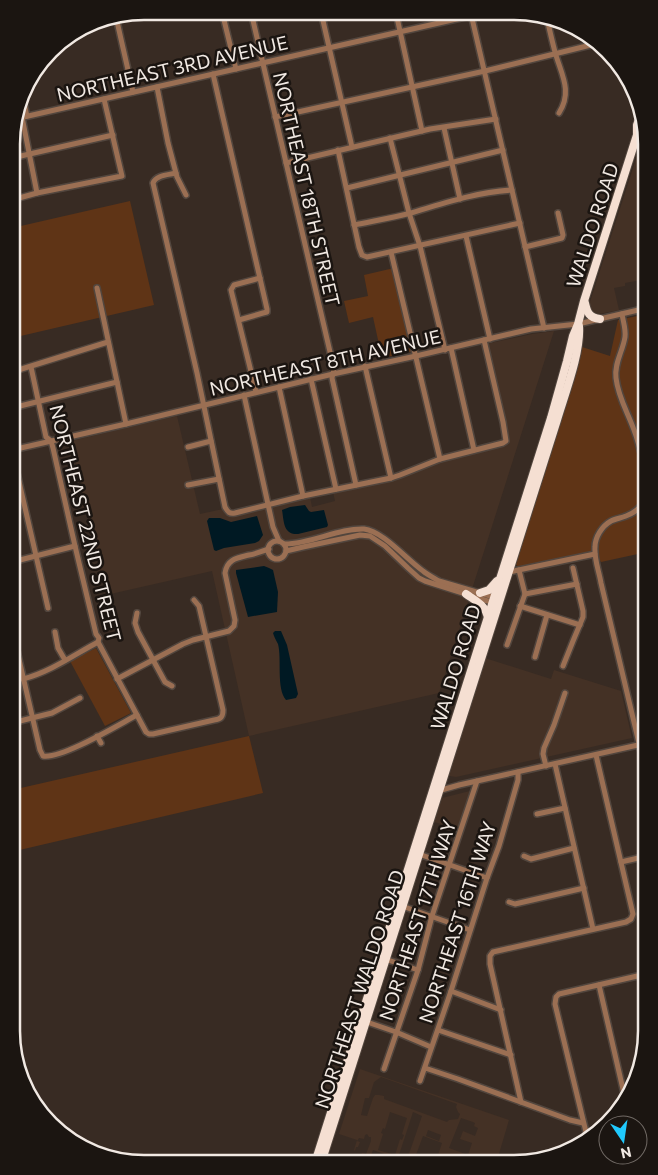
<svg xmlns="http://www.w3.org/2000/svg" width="658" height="1175" viewBox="0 0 658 1175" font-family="Commissioner,sans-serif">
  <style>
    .built { fill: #443125; fill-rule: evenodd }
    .green { fill: #5f3416 }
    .water { fill: #001923 }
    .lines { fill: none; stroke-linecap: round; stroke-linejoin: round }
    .minor-casing { stroke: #52463e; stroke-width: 8 }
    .highway-casing { stroke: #52463e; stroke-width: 10 }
    .minor { stroke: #9b6f53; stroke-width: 5 }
    .highway { stroke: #f5dfd2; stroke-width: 8 }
    .labels { text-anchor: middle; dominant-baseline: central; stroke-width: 5; stroke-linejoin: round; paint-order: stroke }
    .street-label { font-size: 19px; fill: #f1e9e3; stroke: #1b1511 }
    .rim { fill: none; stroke: #f1e9e3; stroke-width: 2.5 }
  </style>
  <rect width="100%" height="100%" fill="#382b23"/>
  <!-- built -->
  <g class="built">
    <polygon points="645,131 647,144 647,279 625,283 625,286 614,288 619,310 594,315 588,308"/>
    <polygon points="554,331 439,693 249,736 212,571 106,595 71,441 177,416 200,514 223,509 225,513 232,516 310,497 312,507 335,501 333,492 392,478 451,457 509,444 486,344 532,334"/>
    <polygon points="485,658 551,679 554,670 621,691 632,738 456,777 450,776 448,775"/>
    <polygon points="470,791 458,829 434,822 442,798"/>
    <path d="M360 1069 509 1120 496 1164H435L442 1143 423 1136 413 1163H400L398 1162V1159L373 1150 370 1158H367L366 1163 351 1158 352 1154 358 1156 360 1158 362 1153 366 1154 371 1141V1137H369L367 1134 365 1135 364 1139 359 1138 357 1141 360 1142 358 1147H356L355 1151 354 1150 357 1140 339 1134ZM381 1077 457 1104 456 1107 458 1112 460 1114 458 1119 449 1120 447 1122 384 1099V1096L379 1095H375L373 1098 367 1116 361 1115 365 1098H369L374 1082ZM390 1112 407 1118 402 1134 404 1135 402 1140 400 1139 395 1155 378 1150 383 1134 381 1133 383 1128 385 1129ZM413 1112 422 1116 410 1151 405 1161 401 1159 402 1156 399 1155ZM461 1118 473 1122 475 1123 474 1126 478 1128 475 1136 463 1131 460 1139 472 1143 468 1155 449 1148ZM428 1130 441 1135 439 1141 426 1136Z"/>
  </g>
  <!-- green -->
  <g class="green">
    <polygon points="130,201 154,305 12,338 12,228"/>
    <polygon points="394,268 413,351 382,358 373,317 349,323 344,301 368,296 364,275"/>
    <polygon points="647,314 647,552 601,562 594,551 520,568 515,564 582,347 610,356 618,320"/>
    <polygon points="96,648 131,713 105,726 70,661"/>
    <polygon points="249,736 263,793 11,852 12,790"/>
  </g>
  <!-- water -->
  <g class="water">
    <path d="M305 505 309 511 311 512 324 510 328 525 327 527 298 534C283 535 284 521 282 510L290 507Z"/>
    <polygon points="257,516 263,535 259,541 255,543 224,548 216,551 214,550 207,521 209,518 220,518 231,522"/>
    <polygon points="264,566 269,568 273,570 278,592 277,612 248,617 236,573 236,570"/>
    <path d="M275 631H281L287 645 298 694 296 698 286 700C276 688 282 659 278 644 276 640 274 637 273 633Z"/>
  </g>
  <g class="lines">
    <defs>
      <g id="minor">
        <polyline points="251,12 334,369 332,378 356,485"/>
        <polyline points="321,12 352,147"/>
        <polyline points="396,13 422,131"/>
        <polyline points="471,14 544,328"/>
        <polyline points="116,17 133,92"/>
        <path d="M547 17C549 29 552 40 555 52 561 74 573 91 559 113"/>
        <polyline points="236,69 223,16 239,12"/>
        <polyline points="213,74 267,309 267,312 263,313 239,320"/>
        <polyline points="157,87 168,143 177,177 186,195"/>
        <polyline points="22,95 27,116"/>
        <polyline points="22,117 37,193"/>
        <polyline points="275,117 485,71 599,43"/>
        <polyline points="15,119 483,13"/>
        <polyline points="444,128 460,199"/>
        <polyline points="390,138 409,213 420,246 445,350"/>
        <polyline points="338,150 359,247 362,255 367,257 520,223"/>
        <polyline points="12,158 113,135"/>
        <polyline points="286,163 430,129 496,119"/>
        <path d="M176 173C168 175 156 175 153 183L197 373 225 507C228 512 229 514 235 513L303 496 391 478 400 475 440 459 503 443 506 441 503 422 484 340"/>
        <polyline points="347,188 503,150"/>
        <polyline points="12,200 37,193 122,176 104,99"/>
        <path d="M354 225C373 221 392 218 411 213 444 203 477 192 512 190"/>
        <polyline points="466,236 490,339"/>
        <polyline points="525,247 562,238 563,235 558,213"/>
        <polyline points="391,252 440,459"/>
        <polyline points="97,288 126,424"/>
        <path d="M622 314C623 321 626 329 625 337 623 351 614 363 616 378 618 397 628 413 634 430 640 445 643 463 647 479"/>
        <polyline points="451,348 474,450"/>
        <polyline points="365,366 391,478"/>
        <path d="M31 367 46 437 51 441 53 448 75 546 96 634 99 638 98 642 146 732 149 734H153L214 720C221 719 223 717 223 710L199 606 194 600"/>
        <polyline points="12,372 108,342"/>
        <polyline points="311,379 336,489"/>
        <polyline points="279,387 303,496"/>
        <polyline points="256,392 231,290 234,285 260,278"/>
        <polyline points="244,395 273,527 279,541"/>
        <polyline points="12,408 117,382"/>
        <polyline points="188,447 211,441"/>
        <polyline points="12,450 126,424 333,374 416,356 531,329 578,324 647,308"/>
        <polyline points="12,451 48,608"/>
        <polyline points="188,485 219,479"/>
        <circle cx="277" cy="550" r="9"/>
        <path d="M285 544C311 544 339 528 364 529 383 531 407 560 423 571 428 575 434 578 439 581L497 598"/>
        <polyline points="286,551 303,547 360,535 370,536 385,546 408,568 419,578 425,581 494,603"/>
        <polyline points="12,562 75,546"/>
        <polyline points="509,572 595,554"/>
        <polyline points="647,576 642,554 643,550 647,548"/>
        <polyline points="525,594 577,584"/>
        <polyline points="520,606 580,625"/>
        <polyline points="137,613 135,623 138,632 165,682 172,686"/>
        <path d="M12 629 40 750 43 756C62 759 118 725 137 715"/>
        <polyline points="55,632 58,648 65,660"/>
        <polyline points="507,645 525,594 519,570"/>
        <polyline points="535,657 547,615"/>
        <polyline points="563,666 573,641 583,617 583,611 573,568"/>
        <path d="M23 679C50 672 74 655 98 642"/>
        <path d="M117 679 183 644 193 640 229 631 234 626 235 620 225 573C227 559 237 558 249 555 256 554 262 551 269 549"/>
        <polyline points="12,723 52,713 80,698"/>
        <polyline points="97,736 101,743"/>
        <polyline points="555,764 593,929"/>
        <polyline points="546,766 543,754 544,748 554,725 565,693"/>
        <path d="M647 777 601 583C599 571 594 559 595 547 595 537 602 526 611 521 615 519 621 518 626 516 637 512 644 504 647 494"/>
        <polyline points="438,791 459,785 647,743"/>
        <polyline points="537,814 565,808"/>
        <polyline points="416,853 487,878"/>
        <polyline points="524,856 531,859 574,848"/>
        <polyline points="621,862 647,856"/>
        <polyline points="509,902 515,904 584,888"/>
        <polyline points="402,906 470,930"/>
        <polyline points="385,959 418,970"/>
        <polyline points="644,975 646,986"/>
        <polyline points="599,985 625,1098"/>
        <polyline points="451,991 501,1010"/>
        <polyline points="364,1021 396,1032 431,1047"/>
        <polyline points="438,1030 511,1055"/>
        <polyline points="425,1068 458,1079 570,1120 583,1123"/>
        <polyline points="384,1069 418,970 432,916 477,781"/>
        <polyline points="420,1081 451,991 487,878 499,846 518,780 518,772"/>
        <polyline points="521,1102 490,964 490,956 493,952 626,922 631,919 633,914 596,755"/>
        <polyline points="587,1136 555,1004 556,997 559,994 646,974"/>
      </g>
      <g id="highway">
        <polyline points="637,133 637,125 642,112"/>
        <path d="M585 303C587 312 589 318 600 319"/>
        <polyline points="480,593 489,590 497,581"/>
        <path d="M466 594C476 601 485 605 488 617"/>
        <polyline points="315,1163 551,418 567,361 573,336 578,324 584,301 637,135 643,124"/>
        <path d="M321 1163 557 420C565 393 581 352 579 326"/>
      </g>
    </defs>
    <!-- minor casing -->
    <use href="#minor" class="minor-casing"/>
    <!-- highway casing -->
    <use href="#highway" class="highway-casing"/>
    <!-- minor -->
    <use href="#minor" class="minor"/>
    <!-- highway -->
    <use href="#highway" class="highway"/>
  </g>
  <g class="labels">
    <!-- street labels -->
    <g class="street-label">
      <text transform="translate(172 68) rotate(-13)">NORTHEAST 3RD AVENUE</text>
      <text transform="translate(307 189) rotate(77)">NORTHEAST 18TH STREET</text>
      <text transform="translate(592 225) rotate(-72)">WALDO ROAD</text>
      <text transform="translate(325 362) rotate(-13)">NORTHEAST 8TH AVENUE</text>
      <text transform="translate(86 523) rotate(76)">NORTHEAST 22ND STREET</text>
      <text transform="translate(455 667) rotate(-73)">WALDO ROAD</text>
      <text transform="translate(417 920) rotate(-72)">NORTHEAST 17TH WAY</text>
      <text transform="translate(457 922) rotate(-72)">NORTHEAST 16TH WAY</text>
      <text transform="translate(359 989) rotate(-72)">NORTHEAST WALDO ROAD</text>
    </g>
  </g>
  <!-- crop -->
  <path d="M0 0H658V1175H0ZM144 20H514A124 124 0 0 1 638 144V1031A124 124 0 0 1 514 1155H144A124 124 0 0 1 20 1031V144A124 124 0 0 1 144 20Z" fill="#1b1511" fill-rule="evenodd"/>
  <path class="rim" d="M144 20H514A124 124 0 0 1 638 144V1031A124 124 0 0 1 514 1155H144A124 124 0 0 1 20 1031V144A124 124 0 0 1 144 20Z"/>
  <!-- north arrow -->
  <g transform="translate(623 1140) rotate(167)"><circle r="24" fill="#1b1511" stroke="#716a65"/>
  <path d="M0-4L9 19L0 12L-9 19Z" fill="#20c9fd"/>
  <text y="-8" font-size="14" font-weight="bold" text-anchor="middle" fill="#f1e9e3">N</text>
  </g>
</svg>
